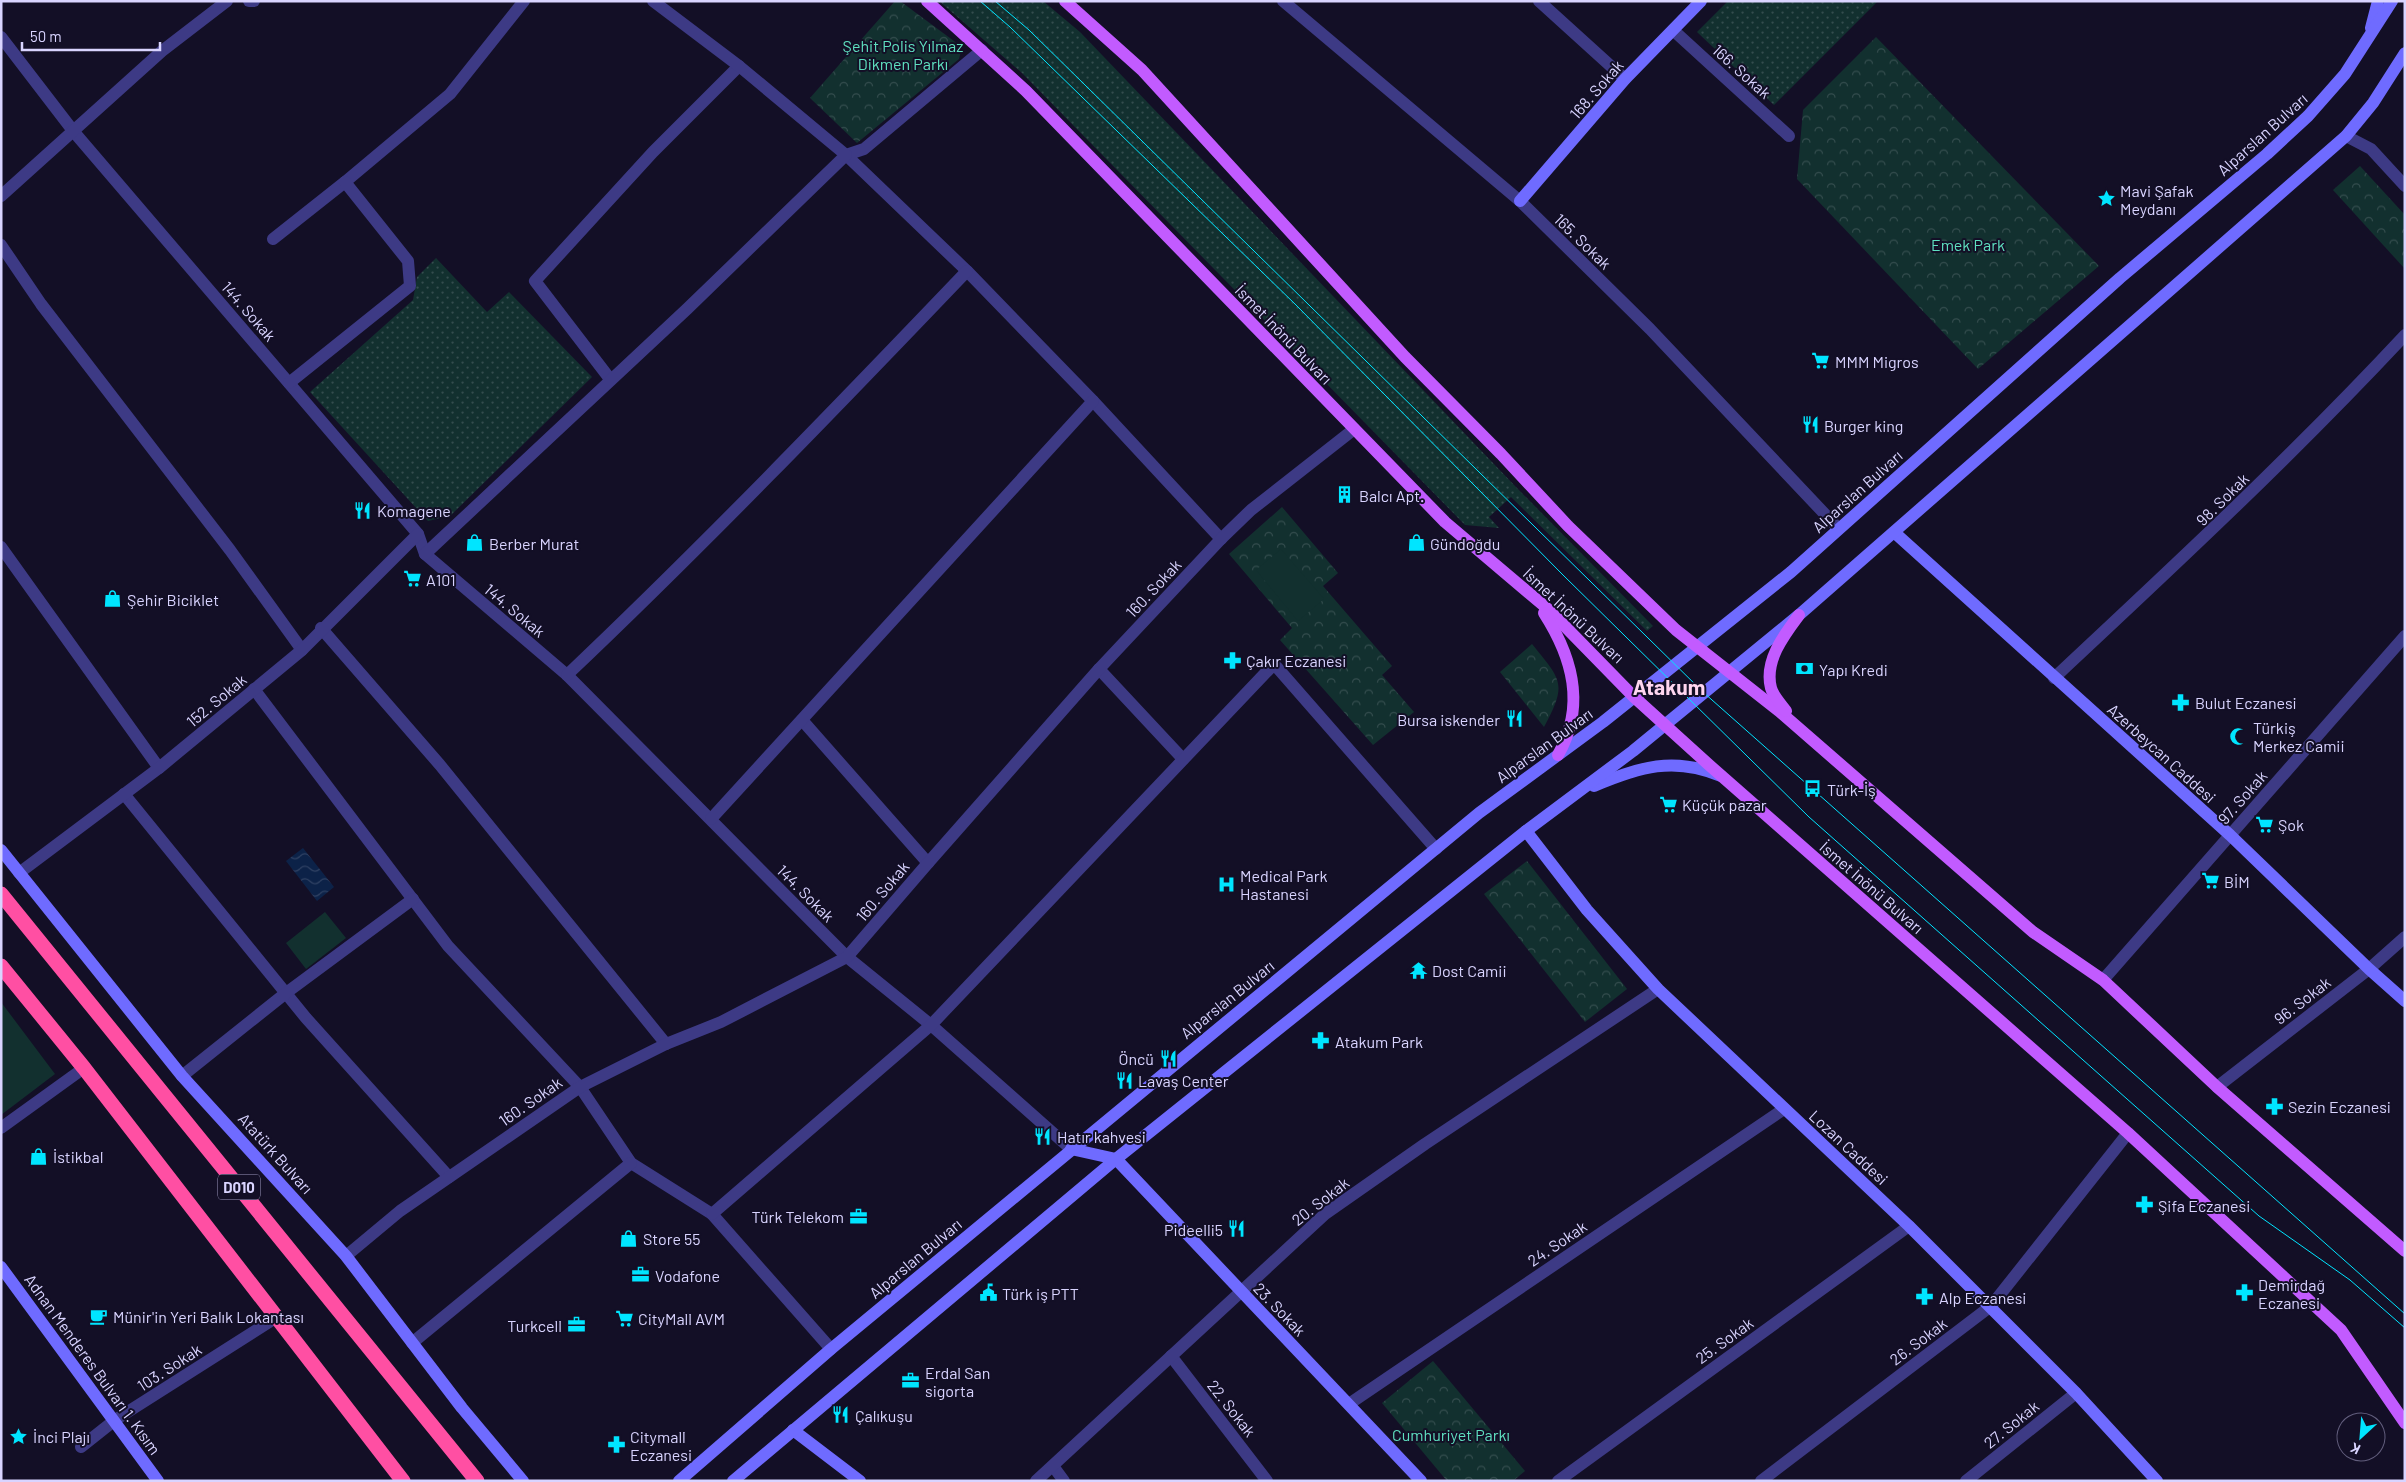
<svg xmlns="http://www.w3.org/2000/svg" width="2406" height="1482" viewBox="0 0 2406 1482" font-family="Barlow,sans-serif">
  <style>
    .grass { fill: url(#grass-dots) }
    .park { fill: url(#park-crowns) }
    .garden { fill: #12302f }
    .water { fill: url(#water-waves) }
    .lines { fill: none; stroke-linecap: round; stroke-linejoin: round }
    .street { stroke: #3d3a85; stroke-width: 12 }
    .secondary { stroke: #6f6bff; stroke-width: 12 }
    .primary { stroke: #c25bff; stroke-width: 12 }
    .highway { stroke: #ff4fa3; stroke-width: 15 }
    .tram { stroke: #00e5ff; stroke-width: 1 }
    .labels { text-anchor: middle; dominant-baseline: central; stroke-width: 4; stroke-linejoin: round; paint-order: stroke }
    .shield { fill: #130f26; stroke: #9e99be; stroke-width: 1 }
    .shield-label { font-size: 15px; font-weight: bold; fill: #d9d4ff }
    .park-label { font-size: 16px; fill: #5fe0c0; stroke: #130f26 }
    .street-label { font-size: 16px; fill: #d9d4ff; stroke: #130f26 }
    .poi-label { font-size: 16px; fill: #d9d4ff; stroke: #130f26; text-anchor: start }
    .district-label { font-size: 21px; font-weight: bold; fill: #ffd6f0; stroke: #130f26 }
  </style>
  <defs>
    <pattern id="grass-dots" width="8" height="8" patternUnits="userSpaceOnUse" patternTransform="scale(1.25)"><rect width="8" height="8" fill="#12302f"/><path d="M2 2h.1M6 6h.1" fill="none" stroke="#344d4e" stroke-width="1.8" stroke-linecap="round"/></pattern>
    <pattern id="park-crowns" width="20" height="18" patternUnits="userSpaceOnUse" patternTransform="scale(1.25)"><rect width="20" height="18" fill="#12302f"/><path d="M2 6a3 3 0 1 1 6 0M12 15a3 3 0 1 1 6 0" fill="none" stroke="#344d4e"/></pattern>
    <pattern id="water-waves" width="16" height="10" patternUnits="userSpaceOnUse" patternTransform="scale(1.25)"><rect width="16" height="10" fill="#0c2248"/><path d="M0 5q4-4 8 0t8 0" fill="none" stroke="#2f4163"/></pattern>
  </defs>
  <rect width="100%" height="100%" fill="#130f26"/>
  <!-- grass -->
  <g class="grass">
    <polygon points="939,1 1043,1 1080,32 1516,487 1653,626 1647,631 1511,497 1489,517 1499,528 1465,525 1022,73"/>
    <polygon points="1728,1 1878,1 1774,105 1697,32"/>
    <polygon points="436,258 487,312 509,292 592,377 450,516 428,521 310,392 413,300 417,277"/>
  </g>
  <!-- park -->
  <g class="park">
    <polygon points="895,1 900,1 958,44 961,51 959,59 857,143 810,98"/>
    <polygon points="1876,37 2099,266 1978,369 1797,179 1803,110"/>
    <polygon points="2360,166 2405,215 2405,269 2333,190"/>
    <polygon points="1282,507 1338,573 1323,586 1392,666 1382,675 1414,712 1373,745 1280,640 1292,628 1229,554"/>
    <path d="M1532 644C1561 680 1568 683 1544 727L1500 672Z"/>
    <polygon points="1527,861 1627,989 1585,1022 1484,894"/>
    <polygon points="1433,1361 1525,1471 1513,1481 1447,1481 1382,1403"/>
  </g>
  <!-- garden -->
  <g class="garden">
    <polygon points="1281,549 1324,599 1298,621 1256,570"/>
    <polygon points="325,912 346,938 306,969 286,943"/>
    <polygon points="1,1002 55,1074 1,1115"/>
  </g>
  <!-- water -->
  <polygon class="water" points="303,848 334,887 317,901 286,861"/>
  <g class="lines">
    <!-- street -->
    <g class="street">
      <polyline points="249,1 254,1"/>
      <polyline points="1283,1 1520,201 1650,329 1838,528"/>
      <polyline points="1539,1 1625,79"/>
      <polyline points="1673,30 1789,136"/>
      <polyline points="1,37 74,132 418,534 425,554 567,675 847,957 931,1025 1071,1149"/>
      <polyline points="982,50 864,149 846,155 967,271 1093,401 1221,539"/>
      <polyline points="2346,136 2371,149 2405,186"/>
      <polyline points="1,196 162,51 227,1"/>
      <polyline points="273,239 345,182 450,94 524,1"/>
      <polyline points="1,245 41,304 230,550 302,650"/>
      <polyline points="610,379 535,281 653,152 739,66"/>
      <polyline points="289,383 410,286 408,261 345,182"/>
      <polyline points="1,547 159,768"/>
      <polyline points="425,554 687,309 846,155 739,66 653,1"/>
      <polyline points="321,628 440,765 666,1044"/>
      <polyline points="1099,669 1183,759"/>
      <path d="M567 675C704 545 836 408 967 271"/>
      <path d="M2054 678C2174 566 2293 455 2405 335"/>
      <polyline points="254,689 448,946 580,1087 631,1163 712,1214 831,1349"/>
      <polyline points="802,720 928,863"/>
      <polyline points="124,794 306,1018 449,1177"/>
      <polyline points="711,819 1093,401"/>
      <polyline points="19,873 159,768 302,650 418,534"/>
      <polyline points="2103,980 2405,636"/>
      <polyline points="182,1076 286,993 413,899"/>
      <polyline points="2217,1087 2369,969 2405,937"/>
      <polyline points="1,1128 84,1068"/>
      <polyline points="712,1214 931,1025 1274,664 1436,849"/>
      <polyline points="346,1256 400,1211 580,1087 666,1044 721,1022 847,957 928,863 1099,669 1221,539 1251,510 1353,430"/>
      <polyline points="412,1343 631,1163"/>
      <polyline points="1171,1356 1267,1481"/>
      <polyline points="1349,1404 1784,1109"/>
      <polyline points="81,1447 115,1420 277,1317"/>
      <polyline points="1053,1466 1064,1481"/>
      <polyline points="1036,1481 1325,1214 1425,1144 1658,989"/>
      <polyline points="1558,1481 1909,1226"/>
      <polyline points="1761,1481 1991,1306 2128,1133"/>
      <polyline points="1966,1481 2076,1393"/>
    </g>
    <!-- secondary -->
    <g class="secondary">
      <polyline points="2371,28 2378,1"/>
      <polyline points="1520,201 1625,79 1701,1"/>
      <polyline points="1895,533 2230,835 2369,969 2405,1001"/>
      <path d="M1594 786C1639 767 1674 756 1721 776"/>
      <polyline points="1526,831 1587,910 1658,989 1909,1226 2076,1393 2157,1481"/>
      <polyline points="1,850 182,1076 346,1256 462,1408 523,1481"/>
      <polyline points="1071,1149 1116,1159 1421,1481"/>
      <polyline points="1,1267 158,1481"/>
      <polyline points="793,1430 860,1481"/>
      <polyline points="679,1481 831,1349 1479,813 1603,722 1791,572 2120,278 2267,154 2308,116 2345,74 2392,1"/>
      <polyline points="733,1481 1116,1159 1526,831 1633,751 1799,615 2346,136 2373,103 2405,53"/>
    </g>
    <!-- primary -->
    <g class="primary">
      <polyline points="927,1 1026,91 1445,522 1549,610 1634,697 1708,764 2128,1133 2341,1330 2405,1423"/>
      <polyline points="1065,1 1142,70 1405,357 1501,454 1568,526 1676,630 1779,711 2033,932 2103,980 2217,1087 2405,1251"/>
      <path d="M1544 613C1573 658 1586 706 1558 755"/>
      <path d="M1786 711C1781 704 1773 696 1771 688 1764 661 1784 635 1799 615"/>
    </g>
    <!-- highway -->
    <g class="highway">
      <polyline points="1,894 477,1481"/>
      <polyline points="1,966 84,1068 403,1481"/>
    </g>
    <!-- tram -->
    <g class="tram">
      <polyline points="980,1 1010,27 1296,305 1563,575 1809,817 2259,1216 2350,1280 2405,1328"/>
      <polyline points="995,1 1029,30 1703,692 2405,1314"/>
    </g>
  </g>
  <!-- icons -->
  <defs>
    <symbol id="sight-bare" viewBox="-9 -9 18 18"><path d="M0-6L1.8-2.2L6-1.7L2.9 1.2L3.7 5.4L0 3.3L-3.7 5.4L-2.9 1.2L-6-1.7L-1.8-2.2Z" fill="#00e5ff" stroke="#130f26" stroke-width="2.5" paint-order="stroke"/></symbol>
    <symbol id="supermarket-bare" viewBox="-9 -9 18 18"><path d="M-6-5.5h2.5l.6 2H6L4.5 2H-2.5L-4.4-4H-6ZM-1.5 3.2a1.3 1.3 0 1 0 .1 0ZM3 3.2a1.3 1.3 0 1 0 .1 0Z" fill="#00e5ff" stroke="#130f26" stroke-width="2.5" paint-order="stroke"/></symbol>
    <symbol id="restaurant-bare" viewBox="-9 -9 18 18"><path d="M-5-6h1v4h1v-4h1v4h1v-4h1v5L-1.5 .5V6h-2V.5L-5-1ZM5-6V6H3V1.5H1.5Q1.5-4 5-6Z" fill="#00e5ff" stroke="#130f26" stroke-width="2.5" paint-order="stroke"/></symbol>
    <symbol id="building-bare" viewBox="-9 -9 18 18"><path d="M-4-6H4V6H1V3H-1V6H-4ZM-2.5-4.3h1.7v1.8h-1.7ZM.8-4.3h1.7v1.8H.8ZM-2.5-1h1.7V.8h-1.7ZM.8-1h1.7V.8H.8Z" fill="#00e5ff" stroke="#130f26" stroke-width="2.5" paint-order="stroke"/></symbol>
    <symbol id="shop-bare" viewBox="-9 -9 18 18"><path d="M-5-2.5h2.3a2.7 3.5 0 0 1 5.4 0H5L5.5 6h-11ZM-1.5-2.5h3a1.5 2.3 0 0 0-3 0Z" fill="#00e5ff" stroke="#130f26" stroke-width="2.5" paint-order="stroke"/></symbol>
    <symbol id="pharmacy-bare" viewBox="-9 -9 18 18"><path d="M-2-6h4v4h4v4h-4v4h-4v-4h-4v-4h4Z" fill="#00e5ff" stroke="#130f26" stroke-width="2.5" paint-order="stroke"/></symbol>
    <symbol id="bank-bare" viewBox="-9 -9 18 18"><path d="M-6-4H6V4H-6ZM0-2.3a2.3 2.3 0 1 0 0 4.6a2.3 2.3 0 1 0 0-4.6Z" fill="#00e5ff" stroke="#130f26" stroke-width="2.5" paint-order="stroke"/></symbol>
    <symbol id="mosque-bare" viewBox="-9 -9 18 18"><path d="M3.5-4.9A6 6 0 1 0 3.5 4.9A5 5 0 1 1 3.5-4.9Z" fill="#00e5ff" stroke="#130f26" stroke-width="2.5" paint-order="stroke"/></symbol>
    <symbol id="bus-bare" viewBox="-9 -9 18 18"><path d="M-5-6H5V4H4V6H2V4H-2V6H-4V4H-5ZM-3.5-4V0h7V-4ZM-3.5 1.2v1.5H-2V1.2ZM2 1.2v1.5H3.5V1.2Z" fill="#00e5ff" stroke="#130f26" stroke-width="2.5" paint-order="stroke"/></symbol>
    <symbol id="hospital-bare" viewBox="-9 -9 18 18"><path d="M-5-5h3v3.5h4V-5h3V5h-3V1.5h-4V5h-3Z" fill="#00e5ff" stroke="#130f26" stroke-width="2.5" paint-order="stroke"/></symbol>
    <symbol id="temple-bare" viewBox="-9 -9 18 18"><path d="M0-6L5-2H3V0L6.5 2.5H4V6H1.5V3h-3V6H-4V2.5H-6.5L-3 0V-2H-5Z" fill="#00e5ff" stroke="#130f26" stroke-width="2.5" paint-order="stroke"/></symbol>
    <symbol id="office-bare" viewBox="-9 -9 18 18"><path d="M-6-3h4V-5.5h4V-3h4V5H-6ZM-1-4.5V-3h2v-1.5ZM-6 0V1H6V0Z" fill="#00e5ff" stroke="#130f26" stroke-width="2.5" paint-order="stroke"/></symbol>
    <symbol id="civic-bare" viewBox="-9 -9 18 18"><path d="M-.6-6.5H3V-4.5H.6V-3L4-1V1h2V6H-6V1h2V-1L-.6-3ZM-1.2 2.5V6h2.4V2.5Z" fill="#00e5ff" stroke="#130f26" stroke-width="2.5" paint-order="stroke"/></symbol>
    <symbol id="cafe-bare" viewBox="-9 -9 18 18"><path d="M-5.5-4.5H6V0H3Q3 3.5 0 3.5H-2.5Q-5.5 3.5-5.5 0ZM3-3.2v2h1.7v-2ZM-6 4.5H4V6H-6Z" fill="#00e5ff" stroke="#130f26" stroke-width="2.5" paint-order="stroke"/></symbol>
  </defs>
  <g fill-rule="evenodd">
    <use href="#sight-bare" x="2094" y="186" width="25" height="25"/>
    <use href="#supermarket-bare" x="1808" y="348" width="25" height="25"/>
    <use href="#restaurant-bare" x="1798" y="412" width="25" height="25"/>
    <use href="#building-bare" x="1332" y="482" width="25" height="25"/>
    <use href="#restaurant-bare" x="350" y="498" width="25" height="25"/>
    <use href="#shop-bare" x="462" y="530" width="25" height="25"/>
    <use href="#shop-bare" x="1404" y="530" width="25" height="25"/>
    <use href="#supermarket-bare" x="400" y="566" width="25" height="25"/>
    <use href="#shop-bare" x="100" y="586" width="25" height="25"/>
    <use href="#pharmacy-bare" x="1220" y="648" width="25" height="25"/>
    <use href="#bank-bare" x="1792" y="656" width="25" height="25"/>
    <use href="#pharmacy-bare" x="2168" y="690" width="25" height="25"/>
    <use href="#restaurant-bare" x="1502" y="706" width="25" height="25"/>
    <use href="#mosque-bare" x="2226" y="724" width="25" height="25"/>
    <use href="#bus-bare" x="1800" y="776" width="25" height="25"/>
    <use href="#supermarket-bare" x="1656" y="792" width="25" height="25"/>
    <use href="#supermarket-bare" x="2252" y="812" width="25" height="25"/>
    <use href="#supermarket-bare" x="2198" y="868" width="25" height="25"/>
    <use href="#hospital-bare" x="1214" y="872" width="25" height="25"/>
    <use href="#temple-bare" x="1406" y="958" width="25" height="25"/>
    <use href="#pharmacy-bare" x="1308" y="1028" width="25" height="25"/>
    <use href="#restaurant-bare" x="1156" y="1046" width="25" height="25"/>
    <use href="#restaurant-bare" x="1112" y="1068" width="25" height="25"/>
    <use href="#pharmacy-bare" x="2262" y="1094" width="25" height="25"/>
    <use href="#restaurant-bare" x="1030" y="1124" width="25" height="25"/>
    <use href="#shop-bare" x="26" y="1144" width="25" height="25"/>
    <use href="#pharmacy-bare" x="2132" y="1192" width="25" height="25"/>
    <use href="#office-bare" x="846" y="1204" width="25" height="25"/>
    <use href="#restaurant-bare" x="1224" y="1216" width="25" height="25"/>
    <use href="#shop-bare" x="616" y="1226" width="25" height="25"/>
    <use href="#office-bare" x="628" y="1262" width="25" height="25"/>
    <use href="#civic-bare" x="976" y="1280" width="25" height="25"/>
    <use href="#pharmacy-bare" x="2232" y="1280" width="25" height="25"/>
    <use href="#pharmacy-bare" x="1912" y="1284" width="25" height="25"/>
    <use href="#cafe-bare" x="86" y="1304" width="25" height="25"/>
    <use href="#supermarket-bare" x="612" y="1306" width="25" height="25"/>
    <use href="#office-bare" x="564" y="1312" width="25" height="25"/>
    <use href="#office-bare" x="898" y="1368" width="25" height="25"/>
    <use href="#restaurant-bare" x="828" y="1402" width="25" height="25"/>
    <use href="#sight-bare" x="6" y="1424" width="25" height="25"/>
    <use href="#pharmacy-bare" x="604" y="1432" width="25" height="25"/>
  </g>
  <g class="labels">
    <!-- shield labels -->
    <rect class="shield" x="218" y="1174.5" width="42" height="25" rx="4"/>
    <g class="shield-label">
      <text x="239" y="1187">D010</text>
    </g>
    <!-- park labels -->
    <g class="park-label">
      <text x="903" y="45">Şehit Polis Yılmaz<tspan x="903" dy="18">Dikmen Parkı</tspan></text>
      <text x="1968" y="244">Emek Park</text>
      <text x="1451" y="1434">Cumhuriyet Parkı</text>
    </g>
    <!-- street labels -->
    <g class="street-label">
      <text transform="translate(1742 71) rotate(42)">166. Sokak</text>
      <text transform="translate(1596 89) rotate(-49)">168. Sokak</text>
      <text transform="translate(2262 134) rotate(-42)">Alparslan Bulvarı</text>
      <text transform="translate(1583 241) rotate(44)">165. Sokak</text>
      <text transform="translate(249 311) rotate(49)">144. Sokak</text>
      <text transform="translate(1284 334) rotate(46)">İsmet İnönü Bulvarı</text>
      <text transform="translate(1857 491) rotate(-42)">Alparslan Bulvarı</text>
      <text transform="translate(2222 499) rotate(-45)">98. Sokak</text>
      <text transform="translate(1153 588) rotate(-47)">160. Sokak</text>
      <text transform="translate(515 610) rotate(40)">144. Sokak</text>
      <text transform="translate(1574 615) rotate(43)">İsmet İnönü Bulvarı</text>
      <text transform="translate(216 700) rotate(-40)">152. Sokak</text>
      <text transform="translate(1544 745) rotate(-36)">Alparslan Bulvarı</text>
      <text transform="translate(2162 753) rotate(42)">Azerbeycan Caddesi</text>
      <text transform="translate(2242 797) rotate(-49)">97. Sokak</text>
      <text transform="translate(1872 887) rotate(41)">İsmet İnönü Bulvarı</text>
      <text transform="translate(882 891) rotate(-50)">160. Sokak</text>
      <text transform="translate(806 893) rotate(45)">144. Sokak</text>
      <text transform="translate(1227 999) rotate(-39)">Alparslan Bulvarı</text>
      <text transform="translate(2302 1000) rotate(-38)">96. Sokak</text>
      <text transform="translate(530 1101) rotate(-35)">160. Sokak</text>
      <text transform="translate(1849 1147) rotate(43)">Lozan Caddesi</text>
      <text transform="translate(276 1153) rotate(48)">Atatürk Bulvarı</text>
      <text transform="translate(1320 1201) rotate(-38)">20. Sokak</text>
      <text transform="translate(1557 1243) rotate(-34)">24. Sokak</text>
      <text transform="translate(915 1258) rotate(-40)">Alparslan Bulvarı</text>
      <text transform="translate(1280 1309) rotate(46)">23. Sokak</text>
      <text transform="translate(1724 1340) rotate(-36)">25. Sokak</text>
      <text transform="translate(1918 1341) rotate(-37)">26. Sokak</text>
      <text transform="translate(93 1364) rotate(54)">Adnan Menderes Bulvarı 1. Kısım</text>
      <text transform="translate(169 1367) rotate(-33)">103. Sokak</text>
      <text transform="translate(1232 1408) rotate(52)">22. Sokak</text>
      <text transform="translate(2011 1424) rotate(-39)">27. Sokak</text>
    </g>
    <!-- poi labels -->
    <g class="poi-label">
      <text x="2120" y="190">Mavi Şafak<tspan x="2120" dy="18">Meydanı</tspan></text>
      <text x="1835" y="361">MMM Migros</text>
      <text x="1824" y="425">Burger king</text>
      <text x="1359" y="495">Balcı Apt.</text>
      <text x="377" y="510">Komagene</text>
      <text x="489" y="543">Berber Murat</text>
      <text x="1430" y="543">Gündoğdu</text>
      <text x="426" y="579">A101</text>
      <text x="127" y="599">Şehir Biciklet</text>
      <text x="1246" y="660">Çakır Eczanesi</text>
      <text x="1819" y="669">Yapı Kredi</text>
      <text x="2195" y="702">Bulut Eczanesi</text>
      <text x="1500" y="719" text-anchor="end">Bursa iskender</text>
      <text x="2253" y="727">Türkiş<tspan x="2253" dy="18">Merkez Camii</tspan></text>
      <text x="1827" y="789">Türk-İş</text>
      <text x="1682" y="804">Küçük pazar</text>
      <text x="2278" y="824">Şok</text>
      <text x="1240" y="875">Medical Park<tspan x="1240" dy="18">Hastanesi</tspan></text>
      <text x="2224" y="881">BİM</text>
      <text x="1432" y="970">Dost Camii</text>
      <text x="1335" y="1041">Atakum Park</text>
      <text x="1154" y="1058" text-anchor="end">Öncü</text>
      <text x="1138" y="1080">Lavaş Center</text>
      <text x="2288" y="1106">Sezin Eczanesi</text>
      <text x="1057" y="1136">Hatır kahvesi</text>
      <text x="53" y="1156">İstikbal</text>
      <text x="2158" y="1205">Şifa Eczanesi</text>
      <text x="844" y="1216" text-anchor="end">Türk Telekom</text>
      <text x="1223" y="1229" text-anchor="end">Pideelli5</text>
      <text x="643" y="1238">Store 55</text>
      <text x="655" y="1275">Vodafone</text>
      <text x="2258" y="1284">Demirdağ<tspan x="2258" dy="18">Eczanesi</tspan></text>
      <text x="1002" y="1293">Türk iş PTT</text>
      <text x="1939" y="1297">Alp Eczanesi</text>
      <text x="113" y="1316">Münir'in Yeri Balık Lokantası</text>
      <text x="638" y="1318">CityMall AVM</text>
      <text x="562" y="1325" text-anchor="end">Turkcell</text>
      <text x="925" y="1372">Erdal San<tspan x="925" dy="18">sigorta</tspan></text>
      <text x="855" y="1415">Çalıkuşu</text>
      <text x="33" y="1436">İnci Plajı</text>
      <text x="630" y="1436">Citymall<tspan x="630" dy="18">Eczanesi</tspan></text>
    </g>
    <!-- district labels -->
    <g class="district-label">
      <text x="1669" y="686">Atakum</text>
    </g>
  </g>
  <!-- border -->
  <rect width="2406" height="1482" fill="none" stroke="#d9d4ff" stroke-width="5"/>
  <!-- north arrow -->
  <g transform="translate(2361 1437) rotate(206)"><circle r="24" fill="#130f26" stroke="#625e7d"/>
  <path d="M0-4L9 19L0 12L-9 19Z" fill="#00e5ff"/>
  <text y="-8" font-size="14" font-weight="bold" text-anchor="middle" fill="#d9d4ff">K</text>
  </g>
  <!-- scale -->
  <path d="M22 42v8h138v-8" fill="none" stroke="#d9d4ff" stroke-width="2.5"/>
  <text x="30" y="42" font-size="15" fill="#d9d4ff" stroke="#130f26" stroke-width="4" paint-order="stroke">50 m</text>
</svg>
